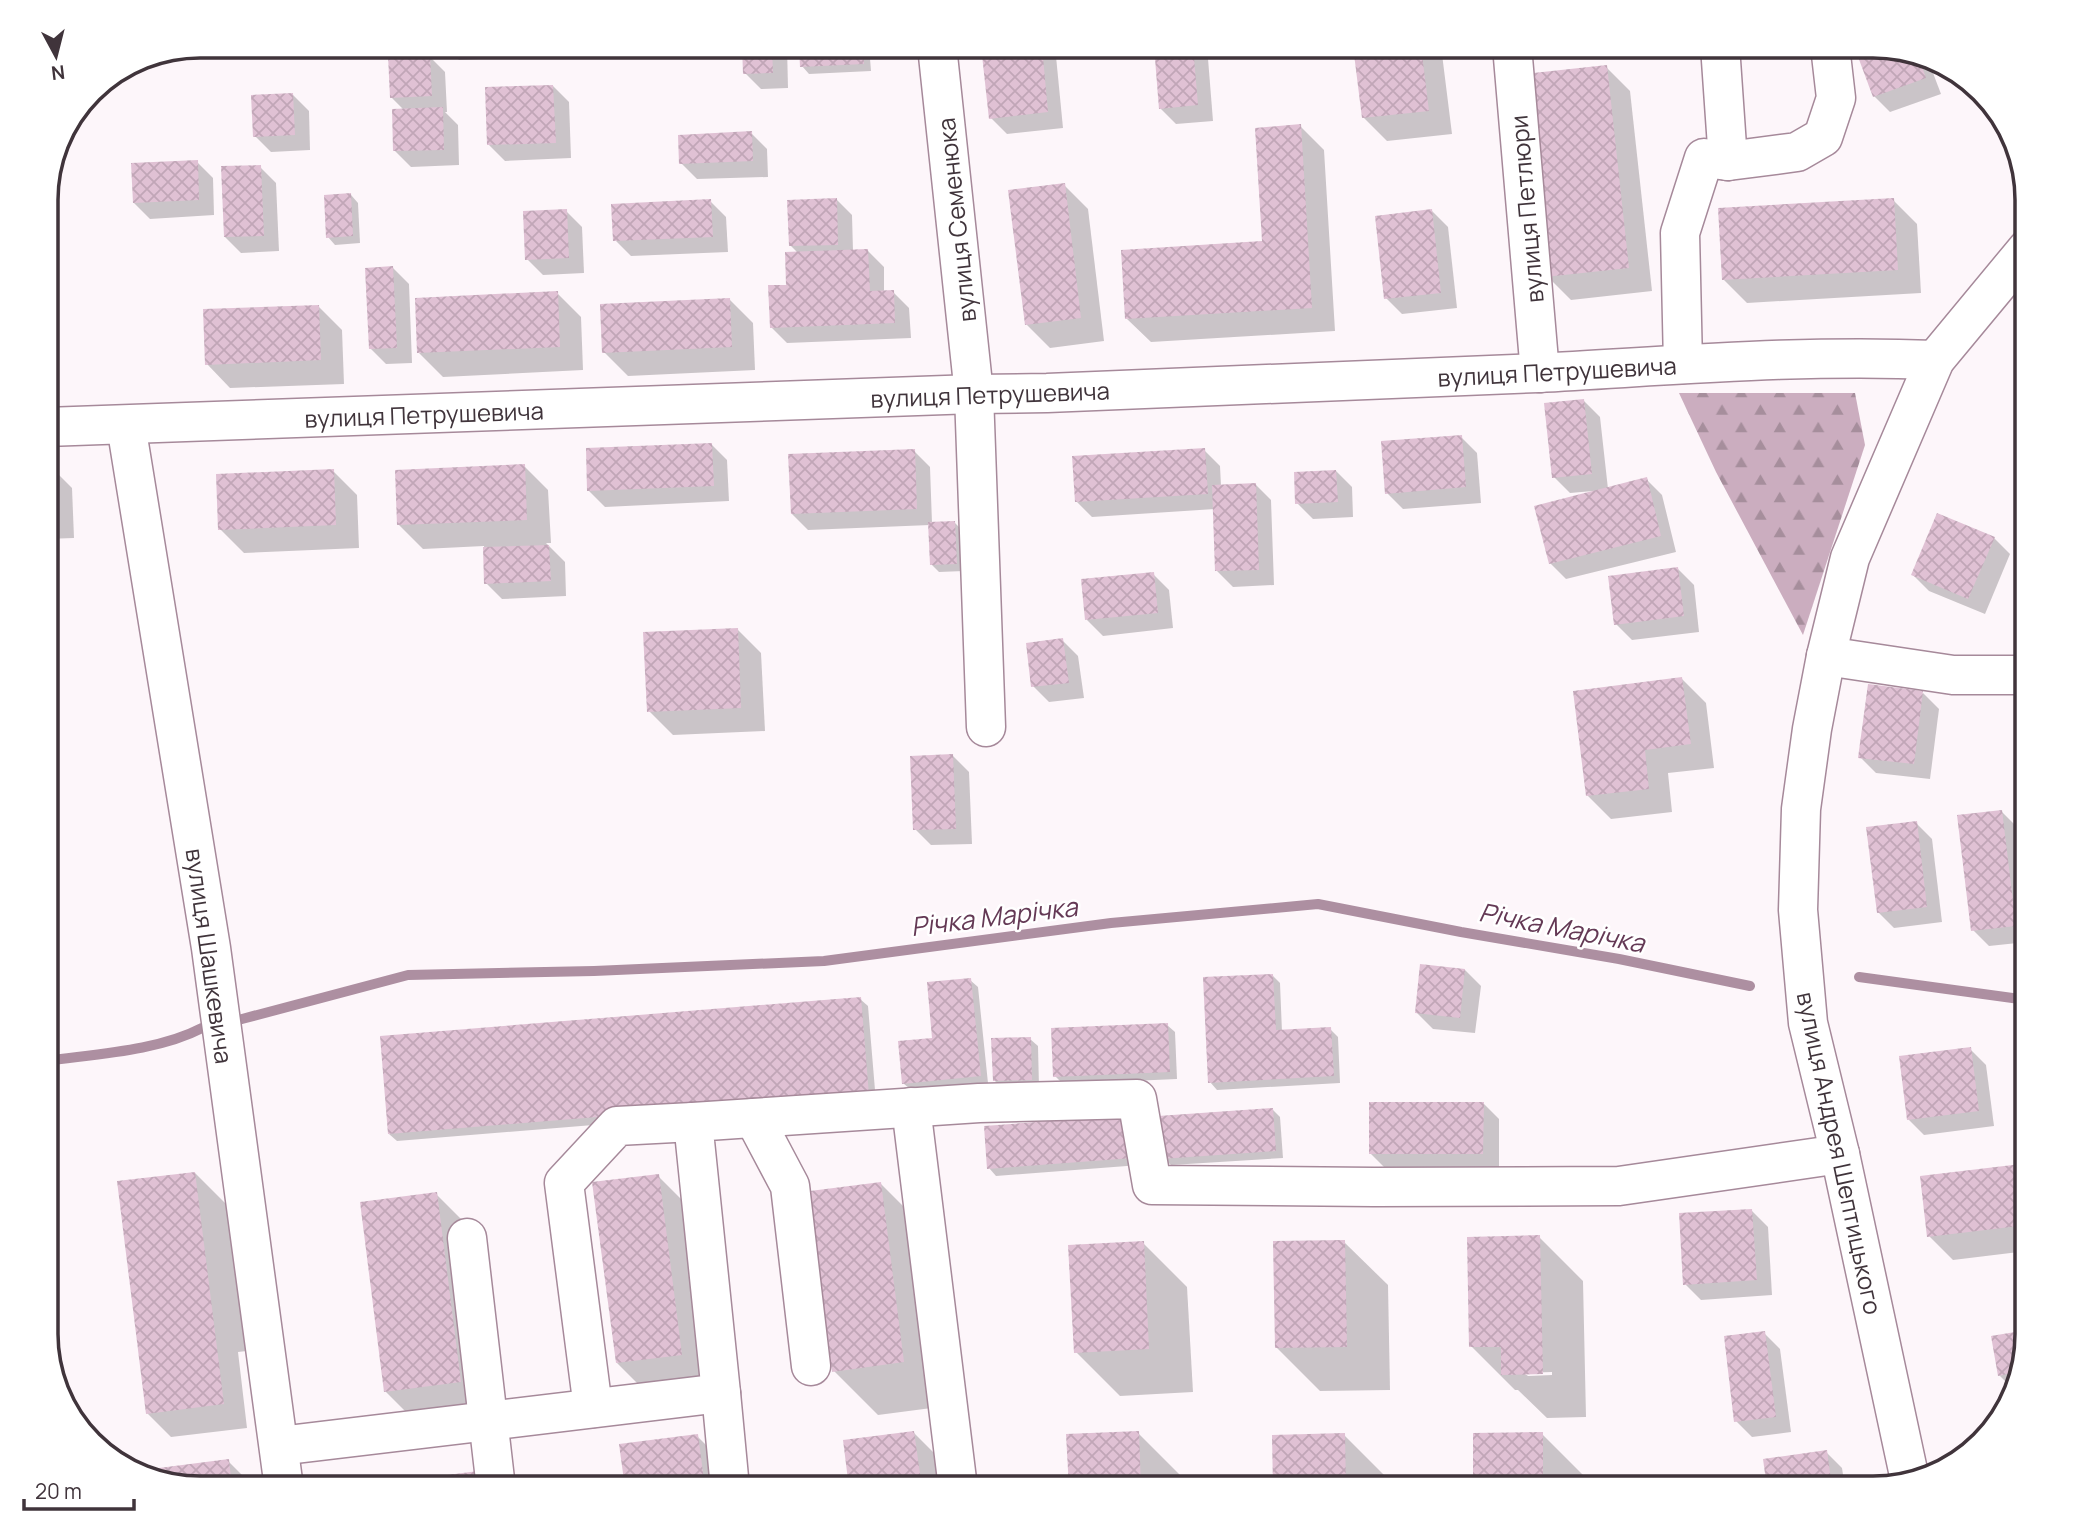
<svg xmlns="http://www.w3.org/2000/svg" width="2073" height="1534" viewBox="0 0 2073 1534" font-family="Manrope,sans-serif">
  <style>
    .forest { fill: url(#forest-firs) }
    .shadow { fill: #0003; fill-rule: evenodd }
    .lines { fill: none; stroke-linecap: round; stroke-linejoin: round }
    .stream { stroke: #ad8fa1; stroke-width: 10 }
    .building { fill: url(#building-cross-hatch) }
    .minor-casing { stroke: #a6899a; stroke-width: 41 }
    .minor { stroke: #fff; stroke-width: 38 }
    .labels { text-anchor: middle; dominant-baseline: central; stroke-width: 5; stroke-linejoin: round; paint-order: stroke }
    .street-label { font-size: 24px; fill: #40343b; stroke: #fff }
    .water-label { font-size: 26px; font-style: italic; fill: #643955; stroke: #fff }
    .rim { fill: none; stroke: #40343b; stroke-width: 3.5 }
  </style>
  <defs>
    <pattern id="forest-firs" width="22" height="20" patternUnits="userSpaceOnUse" patternTransform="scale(1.75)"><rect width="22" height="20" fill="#cbadbf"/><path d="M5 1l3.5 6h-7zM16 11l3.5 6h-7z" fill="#a68e9c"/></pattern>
    <pattern id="building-cross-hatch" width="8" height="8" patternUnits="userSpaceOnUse" patternTransform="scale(1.75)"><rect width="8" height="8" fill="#e0c1d4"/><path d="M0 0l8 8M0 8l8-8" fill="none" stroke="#c1a6b7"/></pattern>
  </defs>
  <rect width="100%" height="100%" fill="#fdf6fa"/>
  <!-- forest -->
  <polygon class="forest" points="1679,393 1855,393 1865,445 1803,635 1716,472"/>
  <!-- shadow -->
  <g class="shadow">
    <polygon points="445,46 539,46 539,56 459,60"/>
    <polygon points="565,46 629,46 629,49 571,51"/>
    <polygon points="743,46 787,46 788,88 761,89 745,73"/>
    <polygon points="801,46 869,46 871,71 809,74 802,66"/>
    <polygon points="982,46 1055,46 1063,128 1007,134 991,118"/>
    <polygon points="1155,46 1207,46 1213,121 1176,124 1160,108"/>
    <polygon points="1355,46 1441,46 1452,134 1387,141 1363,117"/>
    <polygon points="1856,46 1874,46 1930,65 1941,94 1890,112 1874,96"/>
    <polygon points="429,56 445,72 447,112 445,112 458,125 459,165 411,167 395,151 404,110 392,98"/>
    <polygon points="1606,67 1630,91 1652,291 1571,300 1547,276"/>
    <polygon points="102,81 102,92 91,92 98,84"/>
    <polygon points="553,86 569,102 571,158 505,161 489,145"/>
    <polygon points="293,95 309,111 310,150 271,152 255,136"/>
    <polygon points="1300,126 1324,150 1335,331 1151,342 1127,319 1264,243"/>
    <polygon points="751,133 767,149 768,177 697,179 681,163"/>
    <polygon points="197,162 213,178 214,215 150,219 134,203"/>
    <polygon points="260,167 276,183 279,251 241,253 225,237"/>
    <polygon points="1064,185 1088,209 1104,341 1050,348 1026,324"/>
    <polygon points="351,195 358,203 360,243 335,245 328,237"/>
    <polygon points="836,199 852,215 853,251 868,251 884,267 884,292 893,292 909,308 911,338 787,343 771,327 799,254 791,246"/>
    <polygon points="1893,200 1917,224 1921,293 1747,303 1723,279"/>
    <polygon points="710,201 726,217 728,252 631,256 615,240"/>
    <polygon points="566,211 582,227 584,273 543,275 527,259"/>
    <polygon points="1432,211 1448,227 1457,308 1402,314 1386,298"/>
    <polygon points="393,268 409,284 412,363 386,364 370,348"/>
    <polygon points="557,293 581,317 583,370 443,377 419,353"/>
    <polygon points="729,299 753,323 755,370 628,376 604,352"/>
    <polygon points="318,306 342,330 344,384 230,388 207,364"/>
    <polygon points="46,317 57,328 59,388 46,388"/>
    <polygon points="1584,401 1600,417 1608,489 1646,479 1662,495 1676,552 1566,579 1550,563 1594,493 1593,491 1570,493 1554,477"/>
    <polygon points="1461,437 1477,453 1481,503 1403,509 1387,493"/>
    <polygon points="711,444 727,460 729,501 605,507 589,491"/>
    <polygon points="1204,450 1220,466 1221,486 1255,484 1271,500 1274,585 1233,587 1217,571 1215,509 1092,517 1076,501"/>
    <polygon points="2027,450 2027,468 2023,463"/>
    <polygon points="914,451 930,467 932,523 955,523 962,530 964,571 939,572 931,564 930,525 808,530 792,514"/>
    <polygon points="46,464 48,464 72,488 74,538 46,539"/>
    <polygon points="524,466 548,490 551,543 546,543 565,562 566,596 502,599 486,583 484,546 423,549 399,525"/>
    <polygon points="333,471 357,495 359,548 244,553 220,529"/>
    <polygon points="1336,471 1352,487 1353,517 1313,519 1297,503"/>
    <polygon points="1994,538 2010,554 1985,614 1929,591 1913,575"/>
    <polygon points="1678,569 1694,585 1699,632 1632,640 1616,624"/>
    <polygon points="1153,574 1169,590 1173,628 1103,636 1087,620"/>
    <polygon points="737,629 761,653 765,731 673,735 649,711"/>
    <polygon points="1062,640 1078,656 1084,698 1049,702 1033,686"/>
    <polygon points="1682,679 1706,703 1714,768 1668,773 1672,812 1611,819 1587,795"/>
    <polygon points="1923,693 1939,709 1930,779 1876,773 1860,757"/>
    <polygon points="953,756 969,772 972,844 931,845 915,829"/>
    <polygon points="2001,811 2017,827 2027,912 2027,942 1989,946 1973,930"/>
    <polygon points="1916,823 1932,839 1942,922 1894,928 1878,912"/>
    <polygon points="1465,970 1481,986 1475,1033 1433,1029 1417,1013"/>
    <polygon points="1272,975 1280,983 1282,1032 1330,1029 1338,1037 1340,1083 1217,1090 1210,1082"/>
    <polygon points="970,980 978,987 988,1083 911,1090 903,1083 934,1040"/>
    <polygon points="860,999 868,1006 876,1102 397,1141 389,1134"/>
    <polygon points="1167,1025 1175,1032 1177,1079 1063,1084 1055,1076"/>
    <polygon points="1030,1039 1038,1046 1039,1087 1002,1088 994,1080"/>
    <polygon points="1970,1049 1986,1065 1994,1126 1924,1135 1908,1119"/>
    <polygon points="1483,1103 1499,1119 1499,1170 1387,1170 1371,1154"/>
    <polygon points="1272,1109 1280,1117 1283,1158 1171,1165 1163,1158"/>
    <polygon points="1137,1125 1140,1165 996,1176 989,1168"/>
    <polygon points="2020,1165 2027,1172 2027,1251 1953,1260 1929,1236"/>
    <polygon points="195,1173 239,1217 255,1350 238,1352 247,1428 171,1437 147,1413"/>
    <polygon points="658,1176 702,1220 725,1399 661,1407 617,1363"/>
    <polygon points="881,1184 925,1228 947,1406 878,1415 834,1371"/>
    <polygon points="436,1194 480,1238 504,1426 430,1436 386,1392"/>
    <polygon points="1752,1211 1768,1227 1772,1295 1701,1300 1685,1284"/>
    <path d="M1539 1237 1583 1281 1586 1417 1547 1418 1518 1390H1515L1471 1346ZM1552 1372V1375L1528 1376 1524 1373Z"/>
    <polygon points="1344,1242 1388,1285 1390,1390 1320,1391 1276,1347"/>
    <polygon points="1143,1243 1187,1287 1193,1392 1120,1396 1076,1352"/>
    <polygon points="2027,1332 2027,1335 2010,1386 1999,1375 1993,1338"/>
    <polygon points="1764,1333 1780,1349 1791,1432 1752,1437 1736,1421"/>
    <polygon points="914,1433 958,1477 959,1488 851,1488 845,1442"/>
    <polygon points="1138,1433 1182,1477 1182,1488 1070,1488 1068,1436"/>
    <polygon points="1475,1434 1542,1434 1586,1478 1586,1488 1475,1488"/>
    <polygon points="1344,1435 1388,1479 1388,1488 1275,1488 1274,1437"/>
    <polygon points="697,1436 741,1480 742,1488 627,1488 621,1446"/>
    <polygon points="1826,1452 1842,1468 1845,1488 1769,1488 1765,1461"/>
    <polygon points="228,1461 255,1488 199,1488 153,1473 153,1470"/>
    <polygon points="403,1483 493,1488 404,1488"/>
  </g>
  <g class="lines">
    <!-- stream -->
    <g class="stream">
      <polyline points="1859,977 2027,1000"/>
      <polyline points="242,1019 408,975 594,971 824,961 1111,923 1318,904 1461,932 1619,959 1750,986"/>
      <path d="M46 1061C95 1054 158 1051 202 1028"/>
    </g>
  </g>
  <!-- building -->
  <g class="building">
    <polygon points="742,46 772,46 773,73 743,74"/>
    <polygon points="799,46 863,46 864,64 800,67"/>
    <polygon points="981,46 1042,46 1048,112 989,119"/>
    <polygon points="1154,46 1193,46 1198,105 1159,109"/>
    <polygon points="1353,46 1421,46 1429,111 1362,118"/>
    <polygon points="1854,46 1874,46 1920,61 1926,78 1873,97"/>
    <polygon points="430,54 432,96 390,98 388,55"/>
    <polygon points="1607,65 1629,268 1545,277 1524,74"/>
    <polygon points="1968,78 2004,123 2003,124 1964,82"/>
    <polygon points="553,85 556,143 487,145 485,87"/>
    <polygon points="293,93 295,135 253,137 251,95"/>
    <polygon points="443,107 444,150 393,151 392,109"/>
    <polygon points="1301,124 1312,308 1125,319 1121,250 1262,241 1255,128"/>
    <polygon points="752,131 753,161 679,164 678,135"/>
    <polygon points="198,160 199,200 133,203 131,163"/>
    <polygon points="261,165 264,236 224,237 221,166"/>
    <polygon points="1065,183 1081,318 1025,325 1008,190"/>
    <polygon points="351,193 353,236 326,238 324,195"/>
    <polygon points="837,198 838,245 789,246 787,200"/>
    <polygon points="1894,198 1898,270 1722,280 1718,208"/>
    <polygon points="711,199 713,237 613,241 611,204"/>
    <polygon points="567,209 569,258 525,260 523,211"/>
    <polygon points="1432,209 1441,293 1384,299 1375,216"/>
    <polygon points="868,249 870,291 894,290 895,323 770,328 768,285 786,285 785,252"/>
    <polygon points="393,266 397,348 369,349 365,268"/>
    <polygon points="558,291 560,347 417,353 415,298"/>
    <polygon points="730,298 732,347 602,353 600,304"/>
    <polygon points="319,305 321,360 205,365 203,309"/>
    <polygon points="1584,399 1592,474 1552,478 1544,403"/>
    <polygon points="1462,435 1466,487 1385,494 1381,441"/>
    <polygon points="712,443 714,486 587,491 586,448"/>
    <polygon points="1205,448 1208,494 1075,502 1072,456"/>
    <polygon points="915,449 917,509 791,514 788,454"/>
    <polygon points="46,462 49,462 51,514 46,515"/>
    <polygon points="525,464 527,520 397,525 395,470"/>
    <polygon points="334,469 336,525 218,530 216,474"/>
    <polygon points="1336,470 1338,502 1295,504 1294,472"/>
    <polygon points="1647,477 1661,536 1549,564 1534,506"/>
    <polygon points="1256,483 1259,570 1215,571 1212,485"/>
    <polygon points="1937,513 1995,537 1968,599 1911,575"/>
    <polygon points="955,521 957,564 930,565 928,522"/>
    <polygon points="549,545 551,581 484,584 483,547"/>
    <polygon points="1678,567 1684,616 1614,625 1608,576"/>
    <polygon points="1154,572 1158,613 1085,620 1081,579"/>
    <polygon points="738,628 741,708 647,712 643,632"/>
    <polygon points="1063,638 1069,683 1031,687 1026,643"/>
    <polygon points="1682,677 1691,744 1645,750 1649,789 1586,796 1573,691"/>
    <polygon points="1868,684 1923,691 1914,764 1858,758"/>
    <polygon points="953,754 956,829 913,830 910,756"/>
    <polygon points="2002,810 2016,926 1971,931 1957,815"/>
    <polygon points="1917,821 1927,907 1877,913 1866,827"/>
    <polygon points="1420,964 1465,969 1460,1018 1415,1013"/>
    <polygon points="1273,974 1276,1030 1331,1027 1334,1076 1208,1083 1203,977"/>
    <polygon points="971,978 981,1076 902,1084 898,1041 932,1038 927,982"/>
    <polygon points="861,997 869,1095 388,1134 380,1036"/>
    <polygon points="1168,1023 1170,1072 1053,1077 1051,1028"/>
    <polygon points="1031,1037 1032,1080 993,1081 991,1038"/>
    <polygon points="1971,1047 1979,1111 1907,1120 1899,1056"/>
    <polygon points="1369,1102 1484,1102 1483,1154 1369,1154"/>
    <polygon points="1273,1108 1276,1151 1161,1159 1158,1116"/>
    <polygon points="1130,1115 1133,1158 987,1169 984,1126"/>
    <polygon points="2021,1164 2027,1225 1927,1237 1920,1176"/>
    <polygon points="195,1172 224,1404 146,1414 117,1181"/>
    <polygon points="659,1174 682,1355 616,1363 592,1182"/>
    <polygon points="881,1182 904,1362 832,1372 810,1191"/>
    <polygon points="437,1192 461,1382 384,1392 360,1202"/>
    <polygon points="1752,1209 1757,1280 1683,1285 1679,1213"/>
    <polygon points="1540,1235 1543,1374 1501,1375 1501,1347 1469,1347 1467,1237"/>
    <polygon points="1345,1240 1347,1347 1275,1348 1273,1241"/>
    <polygon points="1144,1241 1149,1349 1074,1353 1068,1245"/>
    <polygon points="2027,1330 2013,1377 2012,1373 1998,1376 1991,1336"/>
    <polygon points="1765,1331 1776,1417 1734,1422 1724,1336"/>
    <polygon points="914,1431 922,1488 849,1488 843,1440"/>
    <polygon points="1139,1431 1141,1488 1069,1488 1066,1434"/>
    <polygon points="1543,1432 1543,1488 1473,1488 1473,1433"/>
    <polygon points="1345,1433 1346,1488 1273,1488 1272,1435"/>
    <polygon points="698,1434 705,1488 625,1488 619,1444"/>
    <polygon points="1827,1450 1832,1488 1767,1488 1763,1459"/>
    <polygon points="229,1459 232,1488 199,1488 151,1472 151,1469"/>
    <polygon points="478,1471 480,1488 402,1488 401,1481"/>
  </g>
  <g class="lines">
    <defs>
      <g id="minor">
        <polyline points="937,46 974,394 986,727"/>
        <polyline points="1512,46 1540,373"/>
        <polyline points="1720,46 1728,161"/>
        <polyline points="1683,364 1680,233 1704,158 1728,161 1797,152 1823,137 1836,98 1830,46"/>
        <polyline points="126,425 211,948 284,1488"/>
        <path d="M46 427 974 394 1047 393C1211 387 1375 381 1538 373 1670 366 1803 354 1935 360"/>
        <polyline points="1826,656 1953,675 2027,675"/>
        <polyline points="911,1107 958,1488"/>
        <polyline points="754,1118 790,1186 811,1366"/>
        <polyline points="467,1238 496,1488"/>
        <polyline points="721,1393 730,1488"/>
        <polyline points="593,1408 564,1183 617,1126 693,1122"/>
        <polyline points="279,1446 721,1393 693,1122 979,1103 1137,1099 1152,1185 1374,1187 1619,1186 1840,1154"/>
        <polyline points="1910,1480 1840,1154 1808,1023 1798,910 1801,809 1812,729 1826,656 1850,558 1935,360 2027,249"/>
      </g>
    </defs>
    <!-- minor casing -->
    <use href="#minor" class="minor-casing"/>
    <!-- minor -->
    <use href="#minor" class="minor"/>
  </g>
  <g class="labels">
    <!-- street labels -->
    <g class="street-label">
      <text transform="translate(1526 209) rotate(-95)">вулиця Петлюри</text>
      <text transform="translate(956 220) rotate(-96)">вулиця Семенюка</text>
      <text transform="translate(1557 371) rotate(-3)">вулиця Петрушевича</text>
      <text transform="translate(990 394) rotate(-2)">вулиця Петрушевича</text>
      <text transform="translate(424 414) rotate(-2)">вулиця Петрушевича</text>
      <text transform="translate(210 956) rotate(82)">вулиця Шашкевича</text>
      <text transform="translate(1840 1153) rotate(78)">вулиця Андрея Шептицького</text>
    </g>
    <!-- water labels -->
    <g class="water-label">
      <text transform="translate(994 916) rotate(-7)">Річка Марічка</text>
      <text transform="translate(1562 927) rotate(11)">Річка Марічка</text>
    </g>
  </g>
  <!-- crop -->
  <path d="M0 0H2073V1534H0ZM200 58H1873A142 142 0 0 1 2015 200V1334A142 142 0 0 1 1873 1476H200A142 142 0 0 1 58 1334V200A142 142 0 0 1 200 58Z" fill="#fff" fill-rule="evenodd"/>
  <path class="rim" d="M200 58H1873A142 142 0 0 1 2015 200V1334A142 142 0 0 1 1873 1476H200A142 142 0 0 1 58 1334V200A142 142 0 0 1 200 58Z"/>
  <!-- north arrow -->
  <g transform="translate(56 56) rotate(173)" stroke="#ffffff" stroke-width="5" paint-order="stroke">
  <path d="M0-5L12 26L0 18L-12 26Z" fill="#40343b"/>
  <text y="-10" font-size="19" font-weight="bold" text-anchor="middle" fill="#40343b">N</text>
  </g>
  <!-- scale -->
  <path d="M24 1499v10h110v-10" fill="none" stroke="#40343b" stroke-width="3.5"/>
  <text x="35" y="1499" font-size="21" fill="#40343b" stroke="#ffffff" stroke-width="5" paint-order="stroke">20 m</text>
</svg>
